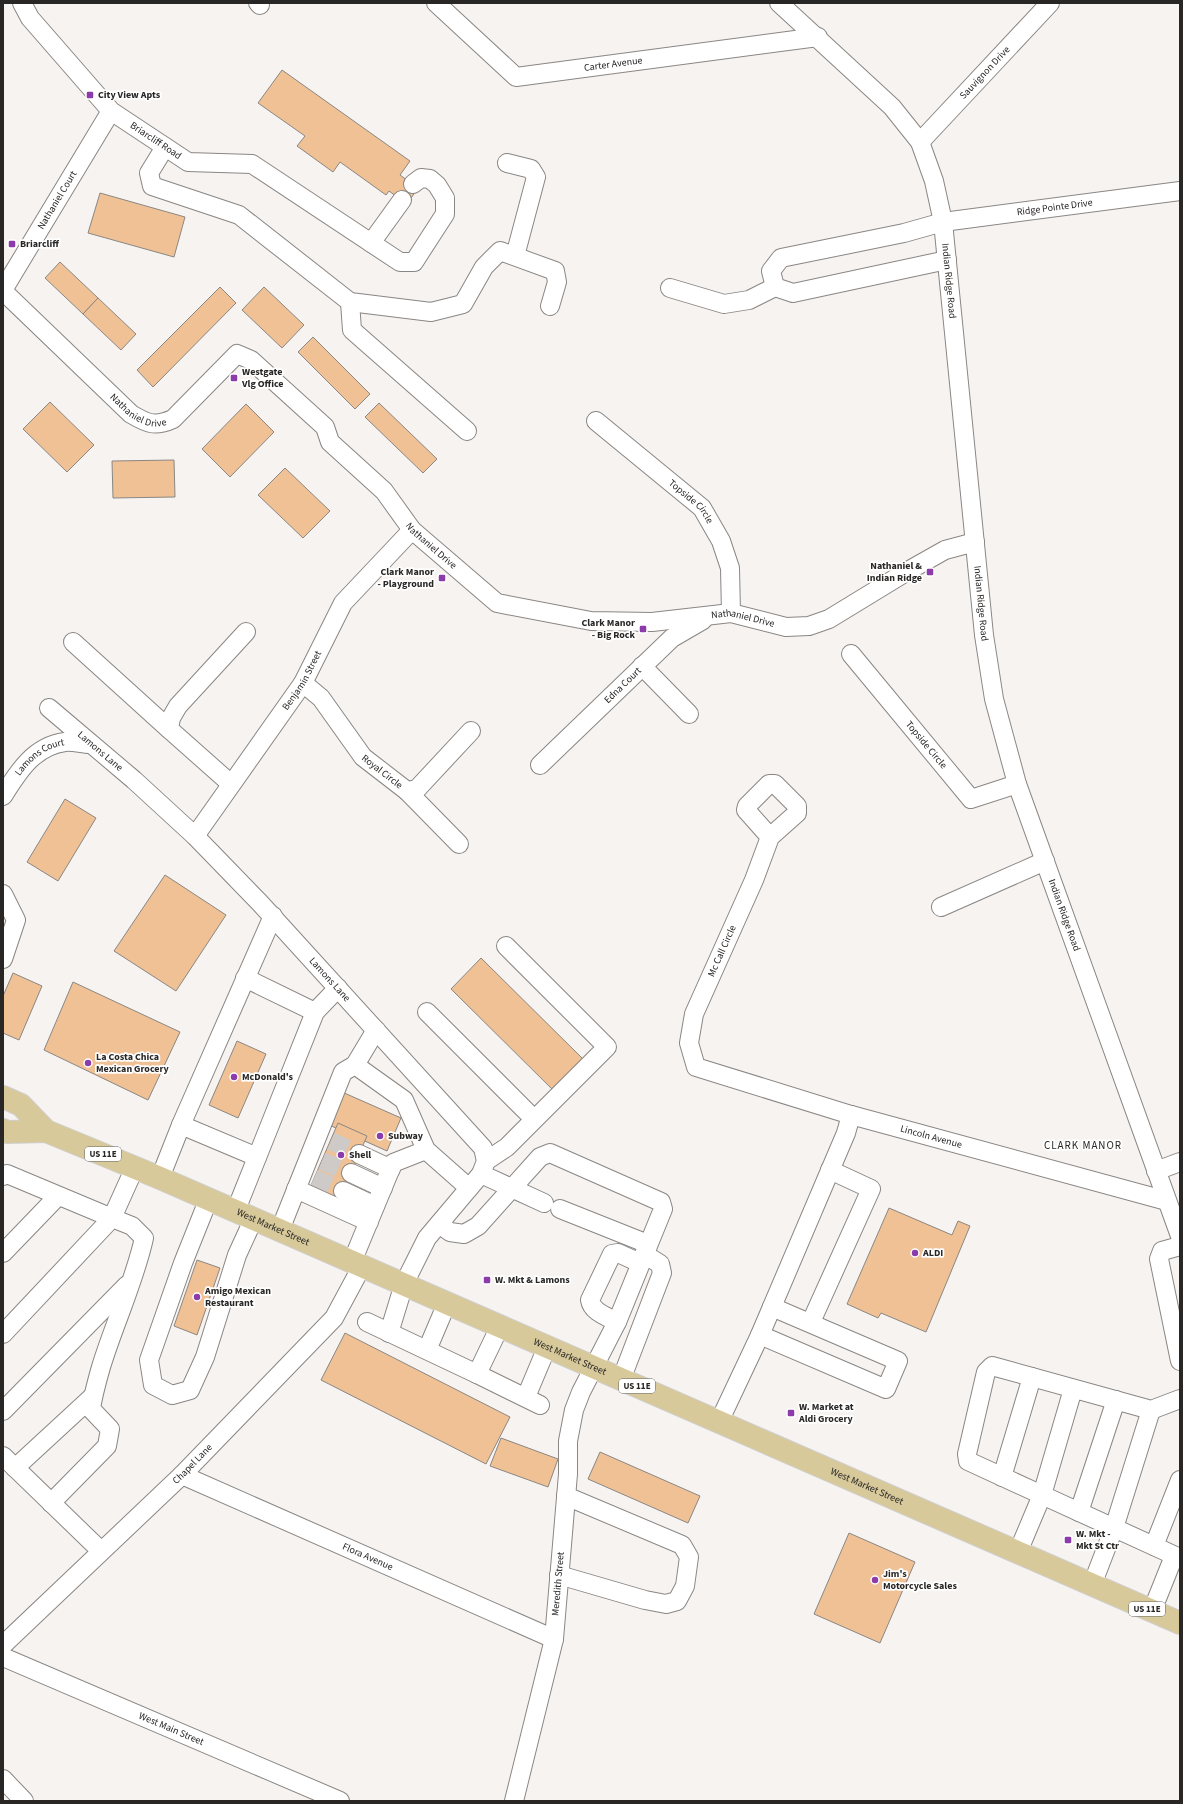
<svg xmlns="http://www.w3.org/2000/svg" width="1183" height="1804" viewBox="0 0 1183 1804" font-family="'Source Sans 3',sans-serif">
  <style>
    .building { fill: #efc194; stroke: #8a8784 }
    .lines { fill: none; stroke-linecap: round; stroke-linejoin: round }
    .minor-tunnel { stroke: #cecac8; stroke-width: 18; stroke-dasharray: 18 9; stroke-linecap: butt }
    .minor-casing { stroke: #8a8683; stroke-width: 20 }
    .major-casing { stroke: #d0cfcf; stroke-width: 24 }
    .minor { stroke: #fff; stroke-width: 18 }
    .major { stroke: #d7c99a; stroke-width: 22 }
    .poi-dot { fill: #8c3baa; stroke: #fff; stroke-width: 1.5 }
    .labels { text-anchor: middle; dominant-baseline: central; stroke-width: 3.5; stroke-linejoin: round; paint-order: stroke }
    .shield { fill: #fff; stroke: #696867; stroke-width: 1 }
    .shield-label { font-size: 9px; font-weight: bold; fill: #292726 }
    .street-label { font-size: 10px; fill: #292726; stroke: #fff }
    .poi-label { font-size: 10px; font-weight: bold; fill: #292726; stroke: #fff; text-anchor: start }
    .neighbourhood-label { font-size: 11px; letter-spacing: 1px; fill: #292726; stroke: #fff }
  </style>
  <rect width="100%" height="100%" fill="#f7f3f1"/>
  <!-- building -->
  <g class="building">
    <polygon points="282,70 410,161 400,175 418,188 407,204 389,191 386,195 340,162 333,172 297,146 305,136 258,103"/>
    <polygon points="100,193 185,217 174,257 88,233"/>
    <polygon points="60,262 98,298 83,314 45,278"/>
    <polygon points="220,287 236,303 153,387 137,370"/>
    <polygon points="264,287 304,325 282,348 242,310"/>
    <polygon points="98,298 136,334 121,350 83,314"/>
    <polygon points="313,337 370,394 355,409 298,352"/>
    <polygon points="50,402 94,445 67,472 23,429"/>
    <polygon points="379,403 437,459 423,473 365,417"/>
    <polygon points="246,404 274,432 230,477 202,449"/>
    <polygon points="174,460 175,497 113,498 112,461"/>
    <polygon points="285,468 330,511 303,538 258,495"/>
    <polygon points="65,799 96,818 58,881 27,862"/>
    <polygon points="165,875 226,915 176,991 114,951"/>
    <polygon points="481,958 584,1060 554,1091 451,989"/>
    <polygon points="13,973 42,986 19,1040 3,1033 3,996"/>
    <polygon points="73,982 180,1032 148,1100 44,1050"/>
    <polygon points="237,1041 266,1054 238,1118 209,1105"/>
    <polygon points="342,1092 401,1118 387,1151 327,1124"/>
    <polygon points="338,1123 367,1136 338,1203 309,1190"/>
    <polygon points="889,1208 952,1235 958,1221 970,1226 926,1332 881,1313 878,1318 847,1304"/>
    <polygon points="197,1260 220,1268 197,1335 174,1326"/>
    <polygon points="345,1333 510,1417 486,1464 321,1380"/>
    <polygon points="501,1438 558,1459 548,1487 490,1466"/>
    <polygon points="600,1452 700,1496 688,1523 588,1479"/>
    <polygon points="849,1533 915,1562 880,1643 814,1614"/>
  </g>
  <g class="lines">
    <!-- minor-tunnel -->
    <g class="minor-tunnel">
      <polyline points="331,1141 359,1154"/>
      <polyline points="322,1161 351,1173"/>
      <polyline points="314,1178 343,1191"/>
    </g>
    <defs>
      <g id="minor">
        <path id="s1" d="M22 3 30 18 111 111 188 162 252 164 400 262H414L445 214V198L437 185 430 179 421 178 413 184"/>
        <polyline points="258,3 260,5"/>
        <path id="s2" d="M436 3 516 77 818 37"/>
        <path id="s3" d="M779 3 892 107 920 142 934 181 943 222 984 635 994 699 1017 784 1180 1236"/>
        <path id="s4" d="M920 142 1050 3"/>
        <polyline points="165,147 149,173 152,186 239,215 350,302 431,312 463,304 484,267 500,251 555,271 557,282 550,306"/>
        <polyline points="507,163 531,169 536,177 515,256"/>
        <polyline points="371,243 402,200"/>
        <path id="s5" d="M947 260 793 293 775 287 771 271 781 258 904 233 943 222 1180 191"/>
        <polyline points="670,288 724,304 749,300 775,287"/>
        <path id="s6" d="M3 290 111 111"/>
        <path id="s7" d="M3 291 131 414C148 424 155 427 173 419L237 354 251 360 325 427 330 442 384 491 412 530 497 603 591 621 652 622 731 613 786 627 809 626 829 619 906 572 945 550 975 542"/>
        <polyline points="350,302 352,330 467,431"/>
        <path id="s8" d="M596 421 702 508 721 541 730 568 731 613"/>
        <polyline points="73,642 169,729"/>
        <path id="s9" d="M851 654 971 799 1017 784"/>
        <polyline points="642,666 689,714"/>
        <path id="s10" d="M303 683 321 698 363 757 407 791 417 789 471 731"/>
        <path id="s11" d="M49 708 134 780 195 836 260 903 483 1148 486 1161 481 1174 427 1238 404 1284 389 1333"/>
        <path id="s12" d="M540 765 672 638 703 620"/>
        <polyline points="231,784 169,729 171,718 178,706 246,632"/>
        <polyline points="407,791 459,844"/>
        <path id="s13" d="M3 796C18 772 34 746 65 742 73 741 82 744 90 744"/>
        <path id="s14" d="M195 836 303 683 343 603 412 530"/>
        <path id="s15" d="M770 837 746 810 747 806 769 784H775L797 806V813L770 837 754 880 694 1014 689 1043 696 1067 851 1115 1167 1201"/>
        <polyline points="3,894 16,920 3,959"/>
        <polyline points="941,907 1045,861"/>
        <polyline points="245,978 315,1012"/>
        <polyline points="427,1012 534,1119"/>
        <polyline points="355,1065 404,1100 426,1150 469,1188"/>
        <polyline points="181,1125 257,1157"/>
        <polyline points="359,1154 391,1169"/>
        <polyline points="486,1161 507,1147 607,1047 506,946"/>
        <polyline points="1156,1171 1180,1162"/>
        <polyline points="351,1173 383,1188"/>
        <polyline points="481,1174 544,1203"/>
        <polyline points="3,1176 7,1174 112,1218 135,1167"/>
        <polyline points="160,1178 181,1125 273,916"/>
        <polyline points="296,1189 369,1222"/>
        <polyline points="343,1191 375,1206"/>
        <polyline points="209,1198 183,1263 149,1360 153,1385 172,1395 190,1390 205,1357 237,1255 254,1218"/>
        <polyline points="560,1209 648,1244"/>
        <polyline points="236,1210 315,1012 338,988"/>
        <polyline points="439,1224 450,1232 464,1234 478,1226 540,1157 550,1153 661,1202 663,1209 617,1322 581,1392 574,1410 568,1441 568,1474 554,1639 514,1801"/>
        <polyline points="280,1230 343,1072 355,1065 376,1030"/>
        <polyline points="1180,1246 1162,1251 1159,1259 1180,1361"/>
        <polyline points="3,1253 58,1196"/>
        <polyline points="352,1262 393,1163 426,1150"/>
        <polyline points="367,1322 477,1374 500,1326"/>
        <path d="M617 1322C606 1316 592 1312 590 1300L612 1254 618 1253 640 1263"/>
        <polyline points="811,1322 871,1189 830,1170"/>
        <path d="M3 1334 112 1218 132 1226 144 1238C134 1283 114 1324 101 1367 97 1381 93 1395 91 1409L110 1429 107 1446 51 1503"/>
        <polyline points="760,1335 886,1389 898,1361 772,1307"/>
        <polyline points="427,1350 447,1303"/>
        <polyline points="477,1374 540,1405"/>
        <polyline points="621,1380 662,1273 660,1264 644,1254"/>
        <polyline points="1073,1389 1042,1495 968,1461 967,1454 986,1372 992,1366 1151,1410 1180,1399"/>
        <polyline points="526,1397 547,1347"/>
        <polyline points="3,1411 127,1285"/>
        <polyline points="719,1422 760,1335 846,1133 851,1115"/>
        <polyline points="3,1456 101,1551"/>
        <polyline points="15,1468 92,1397"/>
        <path id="s16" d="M182 1475 554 1639"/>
        <polyline points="1002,1477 1032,1377"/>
        <polyline points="1079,1512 1116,1400"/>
        <polyline points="1154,1546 1180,1480"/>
        <polyline points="1018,1552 1042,1495 1180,1558"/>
        <polyline points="559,1575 645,1600 666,1604 677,1601 685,1586 689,1557 682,1545 566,1496"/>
        <polyline points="1092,1585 1114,1528 1151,1410"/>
        <polyline points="1152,1611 1174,1556"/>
        <path id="s17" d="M3 1645 182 1475 334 1318 362 1266"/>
        <path id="s18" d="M3 1657 340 1801"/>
        <polyline points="3,1779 24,1801"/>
      </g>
      <g id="major">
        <polyline points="3,1097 21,1105 46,1131"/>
        <path id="s19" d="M3 1130 7 1132 46 1131 160 1178 1180 1623"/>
      </g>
    </defs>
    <!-- minor casing -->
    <use href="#minor" class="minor-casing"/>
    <!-- major casing -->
    <use href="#major" class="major-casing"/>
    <!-- minor -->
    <use href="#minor" class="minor"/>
    <!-- major -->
    <use href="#major" class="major"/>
  </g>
  <!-- markers -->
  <g class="poi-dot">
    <rect x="86" y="91" width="8" height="8" rx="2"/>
    <rect x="8" y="240" width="8" height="8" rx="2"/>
    <rect x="230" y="374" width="8" height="8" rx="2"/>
    <rect x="926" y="568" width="8" height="8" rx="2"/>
    <rect x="438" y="574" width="8" height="8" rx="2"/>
    <rect x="639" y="625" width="8" height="8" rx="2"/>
    <circle cx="88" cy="1063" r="4"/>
    <circle cx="234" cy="1077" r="4"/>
    <circle cx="380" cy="1136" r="4"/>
    <circle cx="341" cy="1155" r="4"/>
    <circle cx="915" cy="1253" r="4"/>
    <rect x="483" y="1276" width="8" height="8" rx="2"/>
    <circle cx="197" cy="1297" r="4"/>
    <rect x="787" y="1409" width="8" height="8" rx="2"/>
    <rect x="1064" y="1536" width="8" height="8" rx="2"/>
    <circle cx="875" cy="1580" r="4"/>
  </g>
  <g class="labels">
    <!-- shield labels -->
    <g class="shield">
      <rect x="85" y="1147" width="36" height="14" rx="3"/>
      <rect x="619" y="1379" width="36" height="14" rx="3"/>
      <rect x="1129" y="1602" width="36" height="14" rx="3"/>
    </g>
    <g class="shield-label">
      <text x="103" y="1154">US 11E</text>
      <text x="637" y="1386">US 11E</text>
      <text x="1147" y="1609">US 11E</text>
    </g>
    <!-- street labels -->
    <g class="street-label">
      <text stroke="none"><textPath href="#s2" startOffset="207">Carter Avenue</textPath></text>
      <text stroke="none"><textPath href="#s4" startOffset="95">Sauvignon Drive</textPath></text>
      <text stroke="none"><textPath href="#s1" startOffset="194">Briarcliff Road</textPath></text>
      <text stroke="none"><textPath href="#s6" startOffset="105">Nathaniel Court</textPath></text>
      <text stroke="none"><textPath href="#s5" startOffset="488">Ridge Pointe Drive</textPath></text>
      <text stroke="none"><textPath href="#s3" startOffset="341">Indian Ridge Road</textPath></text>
      <text stroke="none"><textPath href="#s7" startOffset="183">Nathaniel Drive</textPath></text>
      <text stroke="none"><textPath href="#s8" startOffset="125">Topside Circle</textPath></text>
      <text stroke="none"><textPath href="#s7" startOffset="590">Nathaniel Drive</textPath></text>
      <text stroke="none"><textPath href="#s3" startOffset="665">Indian Ridge Road</textPath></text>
      <text stroke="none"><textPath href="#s7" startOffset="926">Nathaniel Drive</textPath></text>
      <text stroke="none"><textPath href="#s14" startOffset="189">Benjamin Street</textPath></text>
      <text stroke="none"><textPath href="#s12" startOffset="115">Edna Court</textPath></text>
      <text stroke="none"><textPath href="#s9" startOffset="118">Topside Circle</textPath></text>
      <text stroke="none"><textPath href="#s11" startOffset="67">Lamons Lane</textPath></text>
      <text stroke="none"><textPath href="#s13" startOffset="55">Lamons Court</textPath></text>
      <text stroke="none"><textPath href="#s10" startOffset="120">Royal Circle</textPath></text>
      <text stroke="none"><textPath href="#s3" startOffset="989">Indian Ridge Road</textPath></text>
      <text transform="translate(722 951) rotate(-66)">Mc Call Circle</text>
      <text stroke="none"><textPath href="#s11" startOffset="391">Lamons Lane</textPath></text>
      <text stroke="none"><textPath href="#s15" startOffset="644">Lincoln Avenue</textPath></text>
      <text stroke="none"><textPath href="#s19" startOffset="290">West Market Street</textPath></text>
      <text stroke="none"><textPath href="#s19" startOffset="614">West Market Street</textPath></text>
      <text stroke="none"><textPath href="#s17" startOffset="262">Chapel Lane</textPath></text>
      <text stroke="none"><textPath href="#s19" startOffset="938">West Market Street</textPath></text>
      <text stroke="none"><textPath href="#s16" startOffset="203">Flora Avenue</textPath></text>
      <text transform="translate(558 1584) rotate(-85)">Meredith Street</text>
      <text stroke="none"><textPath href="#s18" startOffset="183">West Main Street</textPath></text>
    </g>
    <!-- poi labels -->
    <g class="poi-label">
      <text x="98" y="95">City View Apts</text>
      <text x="20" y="244">Briarcliff</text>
      <text x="242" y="372">Westgate<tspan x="242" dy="12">Vlg Office</tspan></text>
      <text x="922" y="566" text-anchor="end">Nathaniel &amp;<tspan x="922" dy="12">Indian Ridge</tspan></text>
      <text x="434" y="572" text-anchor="end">Clark Manor<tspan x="434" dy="12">- Playground</tspan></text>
      <text x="635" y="623" text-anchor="end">Clark Manor<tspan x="635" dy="12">- Big Rock</tspan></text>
      <text x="96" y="1057">La Costa Chica<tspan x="96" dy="12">Mexican Grocery</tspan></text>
      <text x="242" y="1077">McDonald's</text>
      <text x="388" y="1136">Subway</text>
      <text x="349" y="1155">Shell</text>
      <text x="923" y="1253">ALDI</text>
      <text x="495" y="1280">W. Mkt &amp; Lamons</text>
      <text x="205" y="1291">Amigo Mexican<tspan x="205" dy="12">Restaurant</tspan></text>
      <text x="799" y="1407">W. Market at<tspan x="799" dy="12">Aldi Grocery</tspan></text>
      <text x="1076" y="1534">W. Mkt -<tspan x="1076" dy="12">Mkt St Ctr</tspan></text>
      <text x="883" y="1574">Jim's<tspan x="883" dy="12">Motorcycle Sales</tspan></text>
    </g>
    <!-- neighbourhood labels -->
    <g class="neighbourhood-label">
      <text x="1083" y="1145">CLARK MANOR</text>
    </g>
  </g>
  <!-- border -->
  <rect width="1183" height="1804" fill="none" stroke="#292726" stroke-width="8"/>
</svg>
